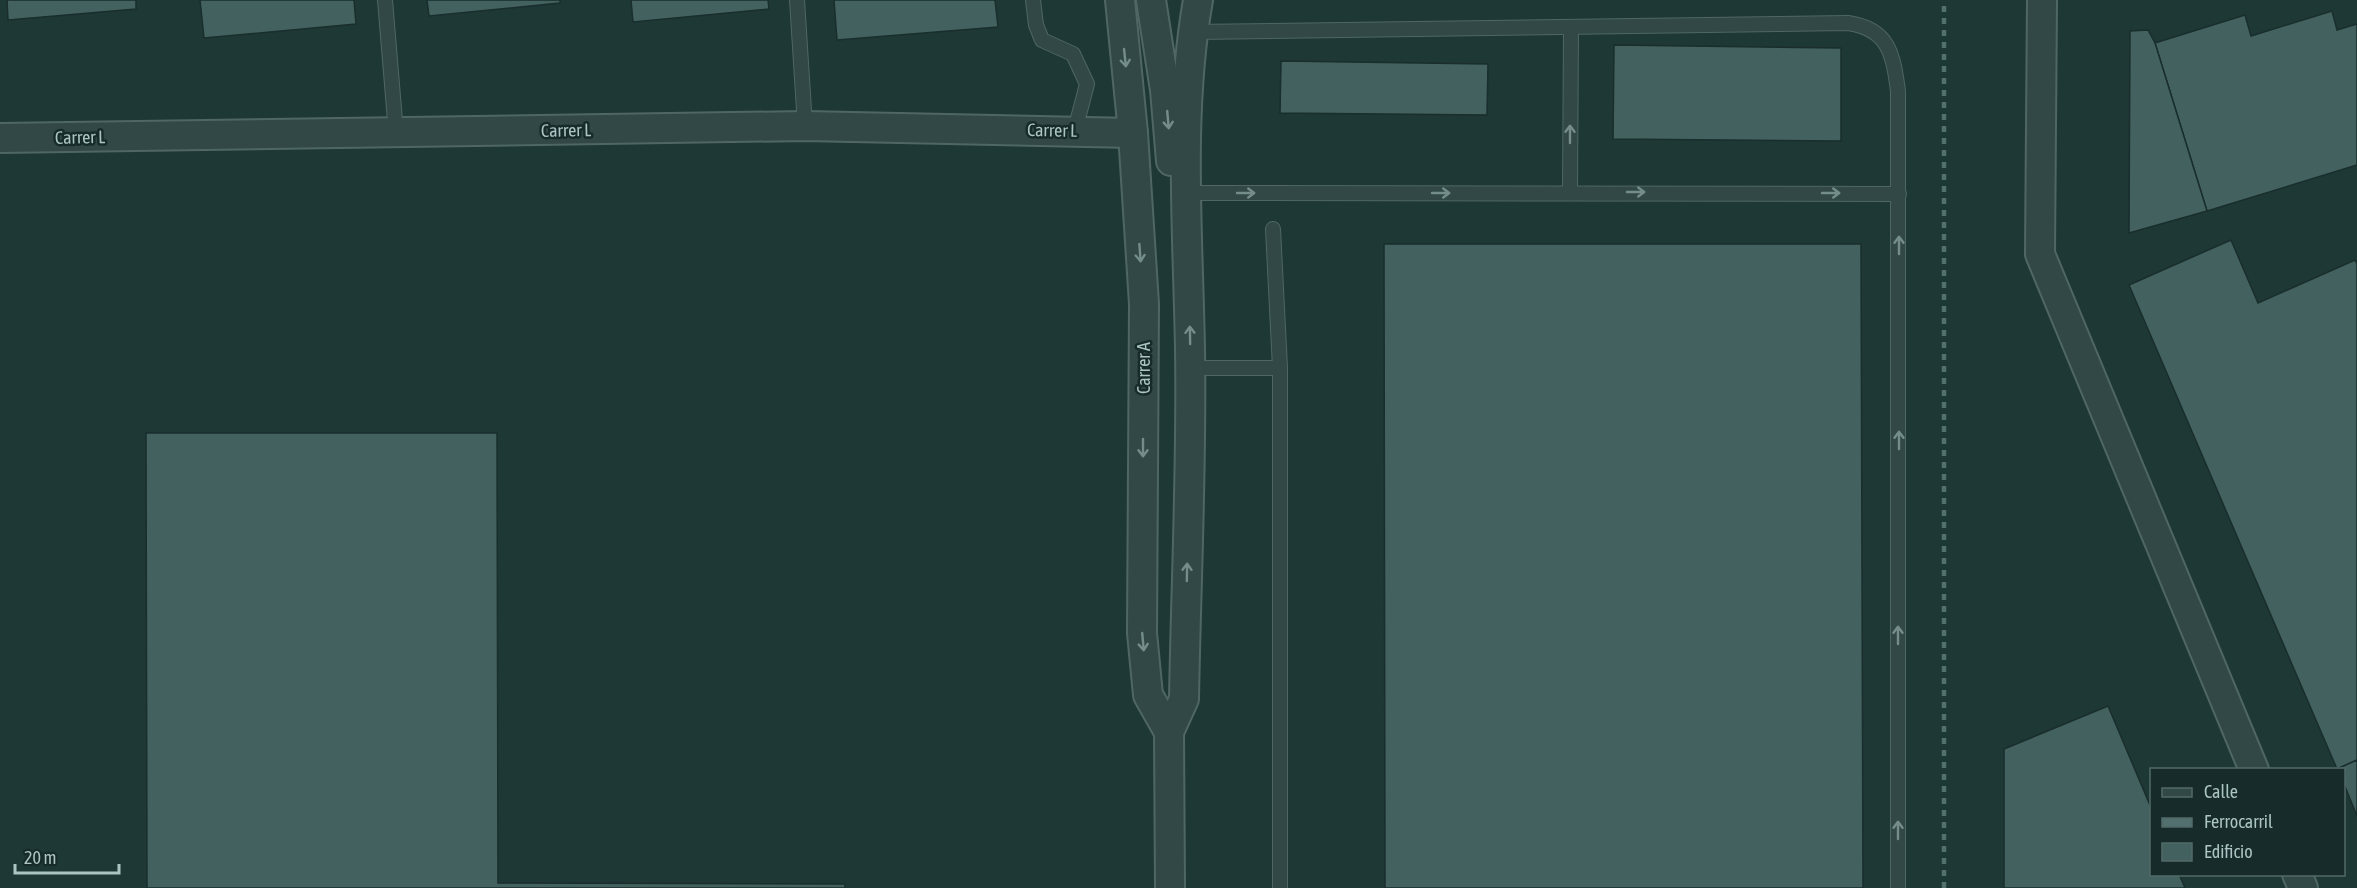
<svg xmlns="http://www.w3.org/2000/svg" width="2357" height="888" viewBox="0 0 2357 888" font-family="'Asap Condensed',sans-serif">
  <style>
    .building { fill: #43625f; stroke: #192e2d; stroke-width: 1.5 }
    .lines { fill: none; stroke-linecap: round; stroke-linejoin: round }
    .lane-casing { stroke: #4f6665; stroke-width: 16 }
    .street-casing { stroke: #4f6665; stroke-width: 32 }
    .lane { stroke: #314846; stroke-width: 14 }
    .street { stroke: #314846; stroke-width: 28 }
    .rail { stroke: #52706d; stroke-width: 4.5; stroke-dasharray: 6 6; stroke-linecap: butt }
    .oneway { stroke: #748d8b }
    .labels { text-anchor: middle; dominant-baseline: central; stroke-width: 5; stroke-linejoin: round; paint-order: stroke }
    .street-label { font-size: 18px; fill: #abc5c4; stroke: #172c2a }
  </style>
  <rect width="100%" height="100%" fill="#1e3835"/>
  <!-- building -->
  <g class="building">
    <polygon points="7,0 136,0 136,9 8,20"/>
    <polygon points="200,0 354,0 356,24 204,38"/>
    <polygon points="427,0 560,0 560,3 429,16"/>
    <polygon points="631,0 768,0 769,9 633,22"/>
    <polygon points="834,0 995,0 998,27 837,40"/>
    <polygon points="2332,11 2337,30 2357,24 2357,165 2207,211 2155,43 2245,15 2251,36"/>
    <polygon points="2148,30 2155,43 2207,211 2129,233 2130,31"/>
    <polygon points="1614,45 1841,48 1841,141 1613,139"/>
    <polygon points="1281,61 1488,64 1487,115 1280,113"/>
    <polygon points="2231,240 2258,303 2355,260 2357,264 2357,760 2337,769 2129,285"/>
    <polygon points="1384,244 1861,244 1863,888 1385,888"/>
    <polygon points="146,433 497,433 498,883 845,884 845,888 147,888"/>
    <polygon points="2108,706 2152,810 2152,874 2179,874 2185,888 2004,888 2004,749"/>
    <polygon points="2357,760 2357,816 2344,784 2344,770 2337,769"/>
  </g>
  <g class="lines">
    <defs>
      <g id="lane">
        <polyline points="385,0 396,133"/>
        <polyline points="797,0 805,126"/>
        <polyline points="1033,0 1036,25 1042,40 1073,54 1087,84 1075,130"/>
        <path d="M1192 32 1848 23C1889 29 1893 54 1898 91V888"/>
        <polyline points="1570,192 1571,27"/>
        <polyline points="1188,193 1899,194"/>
        <polyline points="1273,229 1280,368"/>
        <polyline points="1190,368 1280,368 1280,888"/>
      </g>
      <g id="street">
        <polyline points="1120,0 1133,133 1144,304 1142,633 1148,695 1169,732"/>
        <polyline points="1151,0 1165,90 1171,161"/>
        <polyline points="2042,0 2040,254 2254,770"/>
        <polyline points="0,138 805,126 1133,133"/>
        <polyline points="2297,874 2303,888"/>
        <path d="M1170 888 1169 732 1184 699C1186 582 1192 465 1190 349 1188 234 1178 114 1198 0"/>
      </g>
    </defs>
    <!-- lane casing -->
    <use href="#lane" class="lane-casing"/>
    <!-- street casing -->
    <use href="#street" class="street-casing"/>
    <!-- lane -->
    <use href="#lane" class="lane"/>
    <!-- street -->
    <use href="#street" class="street"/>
    <!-- rail -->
    <polyline class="rail" points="1944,888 1944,0"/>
  </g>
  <!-- one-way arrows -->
  <defs><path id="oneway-shaft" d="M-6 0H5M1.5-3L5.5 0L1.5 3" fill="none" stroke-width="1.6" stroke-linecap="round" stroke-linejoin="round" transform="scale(1.5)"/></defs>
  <g class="oneway">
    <use href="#oneway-shaft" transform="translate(1125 58) rotate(84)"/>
    <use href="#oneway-shaft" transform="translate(1168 120) rotate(85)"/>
    <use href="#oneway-shaft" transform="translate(1570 134) rotate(-90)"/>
    <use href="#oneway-shaft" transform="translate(1636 192)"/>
    <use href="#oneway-shaft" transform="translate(1246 193)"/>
    <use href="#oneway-shaft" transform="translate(1441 193)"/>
    <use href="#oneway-shaft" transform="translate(1831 193)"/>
    <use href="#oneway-shaft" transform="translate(1899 245) rotate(-90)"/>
    <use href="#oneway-shaft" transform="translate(1140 253) rotate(86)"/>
    <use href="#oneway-shaft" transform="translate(1190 335) rotate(-91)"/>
    <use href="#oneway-shaft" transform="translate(1899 440) rotate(-90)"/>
    <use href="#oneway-shaft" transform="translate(1143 448) rotate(90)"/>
    <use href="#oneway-shaft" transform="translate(1187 572) rotate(-89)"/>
    <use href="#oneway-shaft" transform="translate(1898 635) rotate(-90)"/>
    <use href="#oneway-shaft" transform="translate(1143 642) rotate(85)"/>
    <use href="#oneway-shaft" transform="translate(1898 830) rotate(-90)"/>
  </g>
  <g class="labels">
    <!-- street labels -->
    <g class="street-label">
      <text transform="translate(566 130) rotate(-1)">Carrer L</text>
      <text transform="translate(1052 130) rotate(1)">Carrer L</text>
      <text transform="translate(80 137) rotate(-1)">Carrer L</text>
      <text transform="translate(1143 368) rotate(-90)">Carrer A</text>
    </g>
  </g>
  <!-- legend -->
  <rect x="2150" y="768" width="195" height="108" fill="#172c2a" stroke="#526968" stroke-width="1.5"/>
  <rect x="2162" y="788" width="30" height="9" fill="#314846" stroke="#526968" stroke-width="1.5"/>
  <text x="2204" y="798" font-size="18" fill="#abc5c4">Calle</text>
  <rect x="2162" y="818" width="30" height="9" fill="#52706d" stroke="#526968" stroke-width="1.5"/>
  <text x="2204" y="828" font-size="18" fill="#abc5c4">Ferrocarril</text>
  <rect x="2162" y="843" width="30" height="18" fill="#43625f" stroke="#526968" stroke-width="1.5"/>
  <text x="2204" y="858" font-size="18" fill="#abc5c4">Edificio</text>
  <!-- scale -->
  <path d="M15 864v9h104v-9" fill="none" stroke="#abc5c4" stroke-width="3"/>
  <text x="24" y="864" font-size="18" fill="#abc5c4" stroke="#172c2a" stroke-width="4.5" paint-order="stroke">20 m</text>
</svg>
